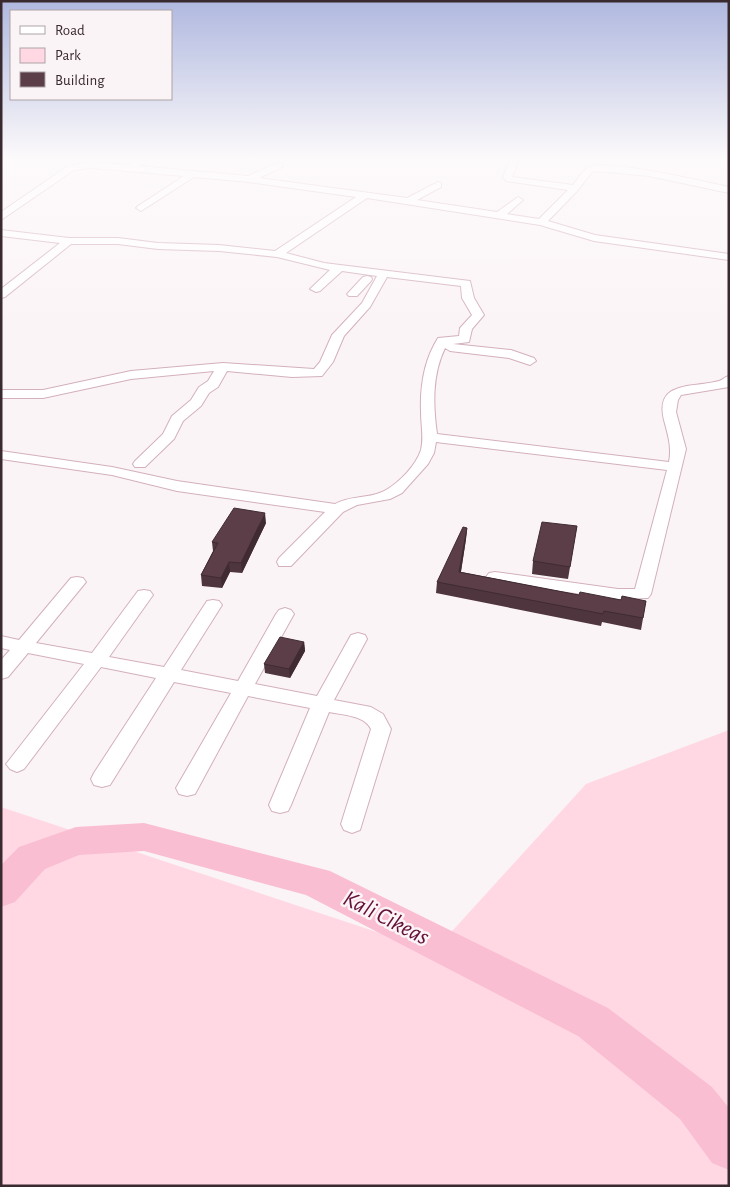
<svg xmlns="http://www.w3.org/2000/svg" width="730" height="1187" viewBox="0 0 730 1187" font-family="'Alegreya Sans',sans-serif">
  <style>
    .green { fill: #ffd8e4 }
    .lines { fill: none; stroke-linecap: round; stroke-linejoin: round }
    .river { fill: #fabed2; fill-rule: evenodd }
    .minor-casing { stroke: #d3b0bb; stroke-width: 2 }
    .minor { fill: #fff; fill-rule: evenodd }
    .wall { fill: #4e353e }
    .shaded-wall { fill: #402b32 }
    .building { fill: #5b3e48; stroke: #402b32 }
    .labels { text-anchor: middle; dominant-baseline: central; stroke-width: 5; stroke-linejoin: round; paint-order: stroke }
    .near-water-label { font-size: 24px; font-style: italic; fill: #641038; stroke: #fbf4f6 }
  </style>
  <rect width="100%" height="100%" fill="#fbf4f6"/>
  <!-- green -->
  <polygon class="green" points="729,730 729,1186 1,1186 1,807 434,951 586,784"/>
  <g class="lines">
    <!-- river -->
    <polygon class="river" points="144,823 330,871 608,1008 712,1087 729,1108 729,1170 712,1163 680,1119 578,1036 306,895 144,851 79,855 45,869 15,902 1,907 1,865 19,847 76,827"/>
    <defs>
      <g id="minor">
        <path d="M140 159 144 162 139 166 248 176 279 162 283 165 282 167 259 178 407 198 438 182 441 183V187L417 200 497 212 518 197 523 200 507 214 539 219 568 190 506 181 503 177 511 159H519L512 177 573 185C577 180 582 171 588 168 606 158 704 182 729 187V193L649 176 596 171 592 172 578 190 548 221 595 235 729 254V260L594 241 540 225 367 198 286 253 324 263 470 281 474 298 484 315 472 329 469 342 453 344 511 350 534 358 536 361 530 365 509 358 450 351 445 348C432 375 433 405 437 434L669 462C672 447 668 435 664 420 654 380 694 388 719 381 723 380 724 377 729 376V387L681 395 678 400 676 412 686 449 651 594 648 598 618 599 495 582 489 581 486 577 489 573 495 572 618 589H635L667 470 436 442 434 453 428 464 402 493 390 499 357 505 343 512 291 566H279L277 562 279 558 325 512 177 491 112 475 1 459V451L112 467 177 481 335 504C351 495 371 499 386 490 400 482 416 465 421 450 424 437 421 425 421 412 420 387 424 360 438 338L459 336 460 328 472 315 462 298 461 286 387 277 370 307 344 336 333 362 322 376 292 377 227 371 218 387 209 393 201 406 183 421 174 439 145 467H135L133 464 135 461 163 434 172 416 191 400 199 387 208 381 214 371 131 379 43 398H1V390H43L131 371 223 363 314 369 320 362 332 335 362 303 377 276 342 271 320 291 316 292 310 289 330 270 277 257 219 251 158 249 118 244H71L5 297 1 298V289L60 243 1 236V230L69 238H118L158 243 219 245 275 251 356 197 249 182 194 177 141 211 136 208 138 206 184 176 91 168 74 170 1 220V212L68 166 91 162 128 165Z"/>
        <polygon points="367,276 371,277 372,279 371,281 357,296 349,296 347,294 349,292 363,277"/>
        <path d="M77 577 83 578 86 582 36 643 92 653 138 591 144 590 150 591 153 595 109 657 164 667 207 601 213 600 219 601 222 605 181 670 238 681 276 614 279 610 285 608 291 610 294 614 255 684 317 696 351 635 358 633 365 635 367 639 334 700 371 707 383 714 391 729 360 830 352 833 344 830 341 824 371 729C364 715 343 715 329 712L291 805 288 811 280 813 272 811 269 805 310 708 248 696 195 794 187 796 179 794 176 788 231 693 174 682 110 785 102 787 94 785 91 779 94 773 156 678 101 667 24 769 17 772 10 769 6 764 10 759 84 664 28 653 8 677 1 679V660L10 650 1 648V636L19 640 71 578Z"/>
      </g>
    </defs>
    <!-- minor casing -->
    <use href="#minor" class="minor-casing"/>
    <!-- minor -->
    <use href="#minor" class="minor"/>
  </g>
  <!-- wall -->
  <g class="wall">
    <polygon points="266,523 242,573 230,572 222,588 202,586 201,575 213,551 212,542"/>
    <polygon points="577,526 568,579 532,574 533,561"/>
    <polygon points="467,528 466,539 461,572 579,595 621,600 646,601 641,630 602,622 601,626 436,593 437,582"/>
    <polygon points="304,642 305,651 290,678 265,673 264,664"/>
  </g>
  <!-- shaded-wall -->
  <g class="shaded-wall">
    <polygon points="265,513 266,523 242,573 241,563"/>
    <polygon points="467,528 466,539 459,583 459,572"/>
    <polygon points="229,562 230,572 222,588 221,578"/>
    <polygon points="304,642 305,651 290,678 289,669"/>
  </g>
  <!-- building -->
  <g class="building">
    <polygon points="234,508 265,513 241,563 229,562 221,578 201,575 218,543 212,542"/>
    <polygon points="542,522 577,526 570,567 533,561"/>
    <polygon points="463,527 467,528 459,572 579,595 580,592 621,600 622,596 646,601 643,618 604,611 603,614 437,582"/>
    <polygon points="280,637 304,642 289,669 264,664"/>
  </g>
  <!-- sky -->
  <linearGradient id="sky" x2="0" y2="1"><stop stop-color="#afb8df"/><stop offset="0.49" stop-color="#fdfafb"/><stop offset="1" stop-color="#fdfafb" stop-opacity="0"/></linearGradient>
  <rect width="730" height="325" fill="url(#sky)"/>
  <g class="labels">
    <!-- near-water labels -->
    <g class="near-water-label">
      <text transform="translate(386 918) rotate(27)">Kali Cikeas</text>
    </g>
  </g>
  <!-- border -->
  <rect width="730" height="1187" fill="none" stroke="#382a2e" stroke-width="5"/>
  <!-- legend -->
  <rect x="10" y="10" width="162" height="90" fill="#fbf4f6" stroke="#ada3a6"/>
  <rect x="20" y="26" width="25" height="8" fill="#ffffff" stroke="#ada3a6"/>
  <text x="55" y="35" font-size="15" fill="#382a2e">Road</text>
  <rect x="20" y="48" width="25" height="15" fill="#ffd8e4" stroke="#ada3a6"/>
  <text x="55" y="60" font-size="15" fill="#382a2e">Park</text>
  <rect x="20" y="72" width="25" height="15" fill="#5b3e48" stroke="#ada3a6"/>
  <text x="55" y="85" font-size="15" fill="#382a2e">Building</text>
</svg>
